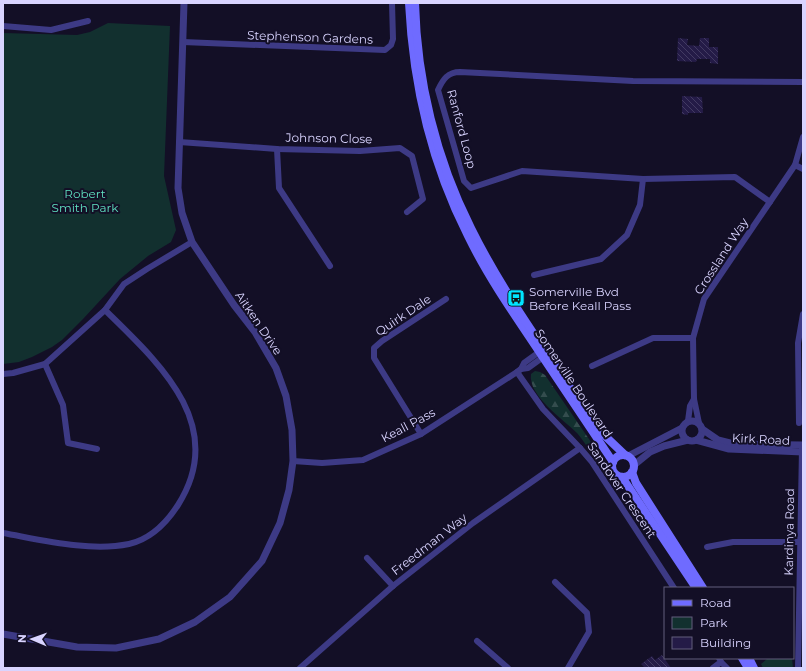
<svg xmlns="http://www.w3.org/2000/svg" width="806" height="671" viewBox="0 0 806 671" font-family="Montserrat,sans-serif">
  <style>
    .forest { fill: url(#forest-firs) }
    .park { fill: #12302f }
    .building { fill: url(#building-back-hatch) }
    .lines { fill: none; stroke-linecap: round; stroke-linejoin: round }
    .minor { stroke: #3d3a85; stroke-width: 6 }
    .tertiary { stroke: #3d3a85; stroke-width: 7 }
    .secondary { stroke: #6f6bff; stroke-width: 8 }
    .labels { text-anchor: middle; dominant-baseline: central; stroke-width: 4; stroke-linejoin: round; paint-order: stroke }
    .street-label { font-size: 12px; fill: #d9d4ff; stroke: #130f26 }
    .park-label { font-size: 12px; fill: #5fe0c0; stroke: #130f26 }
    .poi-label { font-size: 12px; fill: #d9d4ff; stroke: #130f26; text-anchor: start }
  </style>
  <defs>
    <pattern id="forest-firs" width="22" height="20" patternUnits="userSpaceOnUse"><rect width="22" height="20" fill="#12302f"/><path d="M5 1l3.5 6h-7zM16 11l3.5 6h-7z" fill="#344d4e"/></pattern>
    <pattern id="building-back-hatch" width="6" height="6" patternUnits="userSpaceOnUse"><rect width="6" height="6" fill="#241b47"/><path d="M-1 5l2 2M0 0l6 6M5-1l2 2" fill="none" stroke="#433b63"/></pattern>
  </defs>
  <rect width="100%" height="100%" fill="#130f26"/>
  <!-- forest -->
  <path class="forest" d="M535 371 540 372 545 375 604 461 599 463C591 454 585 442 577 433 563 419 528 396 531 374Z"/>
  <!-- park -->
  <g class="park">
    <polygon points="108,23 170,26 164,176 176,230 171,242 148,256 120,279 83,319 62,340 52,347 32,357 19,362 3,364 3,33 77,35 90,32"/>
    <polygon points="768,658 792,658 793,668 763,668 761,664"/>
  </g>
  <!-- building -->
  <g class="building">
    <polygon points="678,38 688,39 687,45 699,46 700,38 709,38 709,47 718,47 718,64 710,63 710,59 697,59 696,62 677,61"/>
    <polygon points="682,96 702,97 703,113 688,113 688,115 682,114"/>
    <polygon points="662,655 671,668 645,668 641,664 652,656 655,660"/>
  </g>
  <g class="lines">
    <!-- minor -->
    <g class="minor">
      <polyline points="3,26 51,30 88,21"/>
      <polyline points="183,42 385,50 391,45 393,39 392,3"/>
      <polyline points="179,142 277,149 360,151 400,148 412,156 423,199 407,212"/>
      <polyline points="277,149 279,188 330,266"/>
      <polyline points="795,165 803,169"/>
      <path d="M770 202 735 177 643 179 522 171 471 188 464 181 438 90C443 79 448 72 460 72L633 81 803 82"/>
      <polyline points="534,275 601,259 627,235 640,205 643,179"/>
      <polyline points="45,364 63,405 68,443 97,449"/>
      <polyline points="592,366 653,338 693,338"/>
      <polyline points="521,369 524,363 542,350"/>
      <polyline points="517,372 543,409 580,448 592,462 674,588"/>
      <polyline points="3,374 13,373 45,364 105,310 124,284 147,269 192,242"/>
      <polyline points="688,421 690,406 694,399"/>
      <polyline points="699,423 694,399 693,338 704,299 795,165 803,137"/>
      <polyline points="799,423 798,343 803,314"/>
      <polyline points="421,434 374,358 374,348 382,341 446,299"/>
      <polyline points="293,461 322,463 363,460 421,434 517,372 521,369 528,368 546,355"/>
      <path d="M3 533C42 540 90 552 129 544 151 539 167 522 178 505 229 425 158 362 105 310"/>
      <polyline points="707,547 733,542 800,542"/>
      <polyline points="367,558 393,586"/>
      <polyline points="555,582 587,613 589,632 568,668"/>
      <polyline points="477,641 508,668"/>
      <polyline points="721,662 727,668"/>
      <polyline points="300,668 393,586 473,523 580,448"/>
      <polyline points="713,668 721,662 719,658"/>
      <polyline points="798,668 802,448"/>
    </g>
    <!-- tertiary -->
    <g class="tertiary">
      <circle cx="692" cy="431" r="10"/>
      <polyline points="702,429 718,440 734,444 803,445"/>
      <polyline points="696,440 729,449 803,452"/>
      <polyline points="628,456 682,428"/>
      <polyline points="634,465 650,452 664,446 688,440"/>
      <polyline points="3,634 77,647 116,648 159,639 195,622 230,597 262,561 280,523 289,490 293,461 292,430 286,396 276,368 255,332 234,305 192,242 182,213 178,188 184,3"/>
    </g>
    <!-- secondary -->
    <g class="secondary">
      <path d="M409 3C413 84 431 163 468 236 486 273 509 307 532 341 559 382 586 422 613 462"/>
      <path d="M415 3C417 80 436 159 471 228 505 297 552 359 594 423L604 435 625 455"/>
      <circle cx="623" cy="466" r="11"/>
      <polyline points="632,472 636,483 703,588"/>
      <polyline points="622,477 696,588"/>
      <polyline points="742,658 748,668"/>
      <polyline points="749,658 754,668"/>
    </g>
  </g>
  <!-- icons -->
  <defs>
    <symbol id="bus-square" viewBox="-11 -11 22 22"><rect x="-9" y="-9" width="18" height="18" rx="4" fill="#00e5ff" stroke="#130f26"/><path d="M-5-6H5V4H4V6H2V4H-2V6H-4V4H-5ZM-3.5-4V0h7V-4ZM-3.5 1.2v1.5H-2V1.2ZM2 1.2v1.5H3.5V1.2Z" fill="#111"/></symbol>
  </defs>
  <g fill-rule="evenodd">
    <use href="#bus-square" x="506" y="288" width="20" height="20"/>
  </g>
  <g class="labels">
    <!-- street labels -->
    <g class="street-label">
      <text transform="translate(310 37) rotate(2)">Stephenson Gardens</text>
      <text transform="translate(462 129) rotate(75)">Ranford Loop</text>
      <text transform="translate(329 138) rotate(1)">Johnson Close</text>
      <text transform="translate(721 256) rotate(-57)">Crossland Way</text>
      <text transform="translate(403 315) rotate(-34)">Quirk Dale</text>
      <text transform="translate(259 323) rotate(56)">Aitken Drive</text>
      <text transform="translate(574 383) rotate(56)">Somerville Boulevard</text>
      <text transform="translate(408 425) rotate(-28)">Keall Pass</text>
      <text transform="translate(761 439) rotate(3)">Kirk Road</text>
      <text transform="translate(622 490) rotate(56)">Sandover Crescent</text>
      <text transform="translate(789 532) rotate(-89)">Kardinya Road</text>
      <text transform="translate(429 544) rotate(-38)">Freedman Way</text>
    </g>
    <!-- park labels -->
    <g class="park-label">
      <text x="85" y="193">Robert<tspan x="85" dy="14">Smith Park</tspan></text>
    </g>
    <!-- poi labels -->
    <g class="poi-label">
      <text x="529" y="291">Somerville Bvd<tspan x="529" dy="14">Before Keall Pass</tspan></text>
    </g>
  </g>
  <!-- border -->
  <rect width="806" height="671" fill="none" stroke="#d9d4ff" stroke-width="8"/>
  <!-- legend -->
  <rect x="664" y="587" width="130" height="72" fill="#130f26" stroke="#625e7d"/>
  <rect x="672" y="600" width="20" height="6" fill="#6f6bff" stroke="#625e7d"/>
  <text x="700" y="607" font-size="12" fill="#d9d4ff">Road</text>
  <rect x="672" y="617" width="20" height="12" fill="#12302f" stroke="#625e7d"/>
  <text x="700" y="627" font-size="12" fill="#d9d4ff">Park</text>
  <rect x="672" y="637" width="20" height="12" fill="#241b47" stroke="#625e7d"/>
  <text x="700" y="647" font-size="12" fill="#d9d4ff">Building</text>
  <!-- north arrow -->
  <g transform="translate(32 639) rotate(272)" stroke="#130f26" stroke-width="3" paint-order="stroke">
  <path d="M0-3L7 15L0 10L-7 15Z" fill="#d9d4ff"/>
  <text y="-6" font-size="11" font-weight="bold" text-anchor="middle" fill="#d9d4ff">N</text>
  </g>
</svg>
